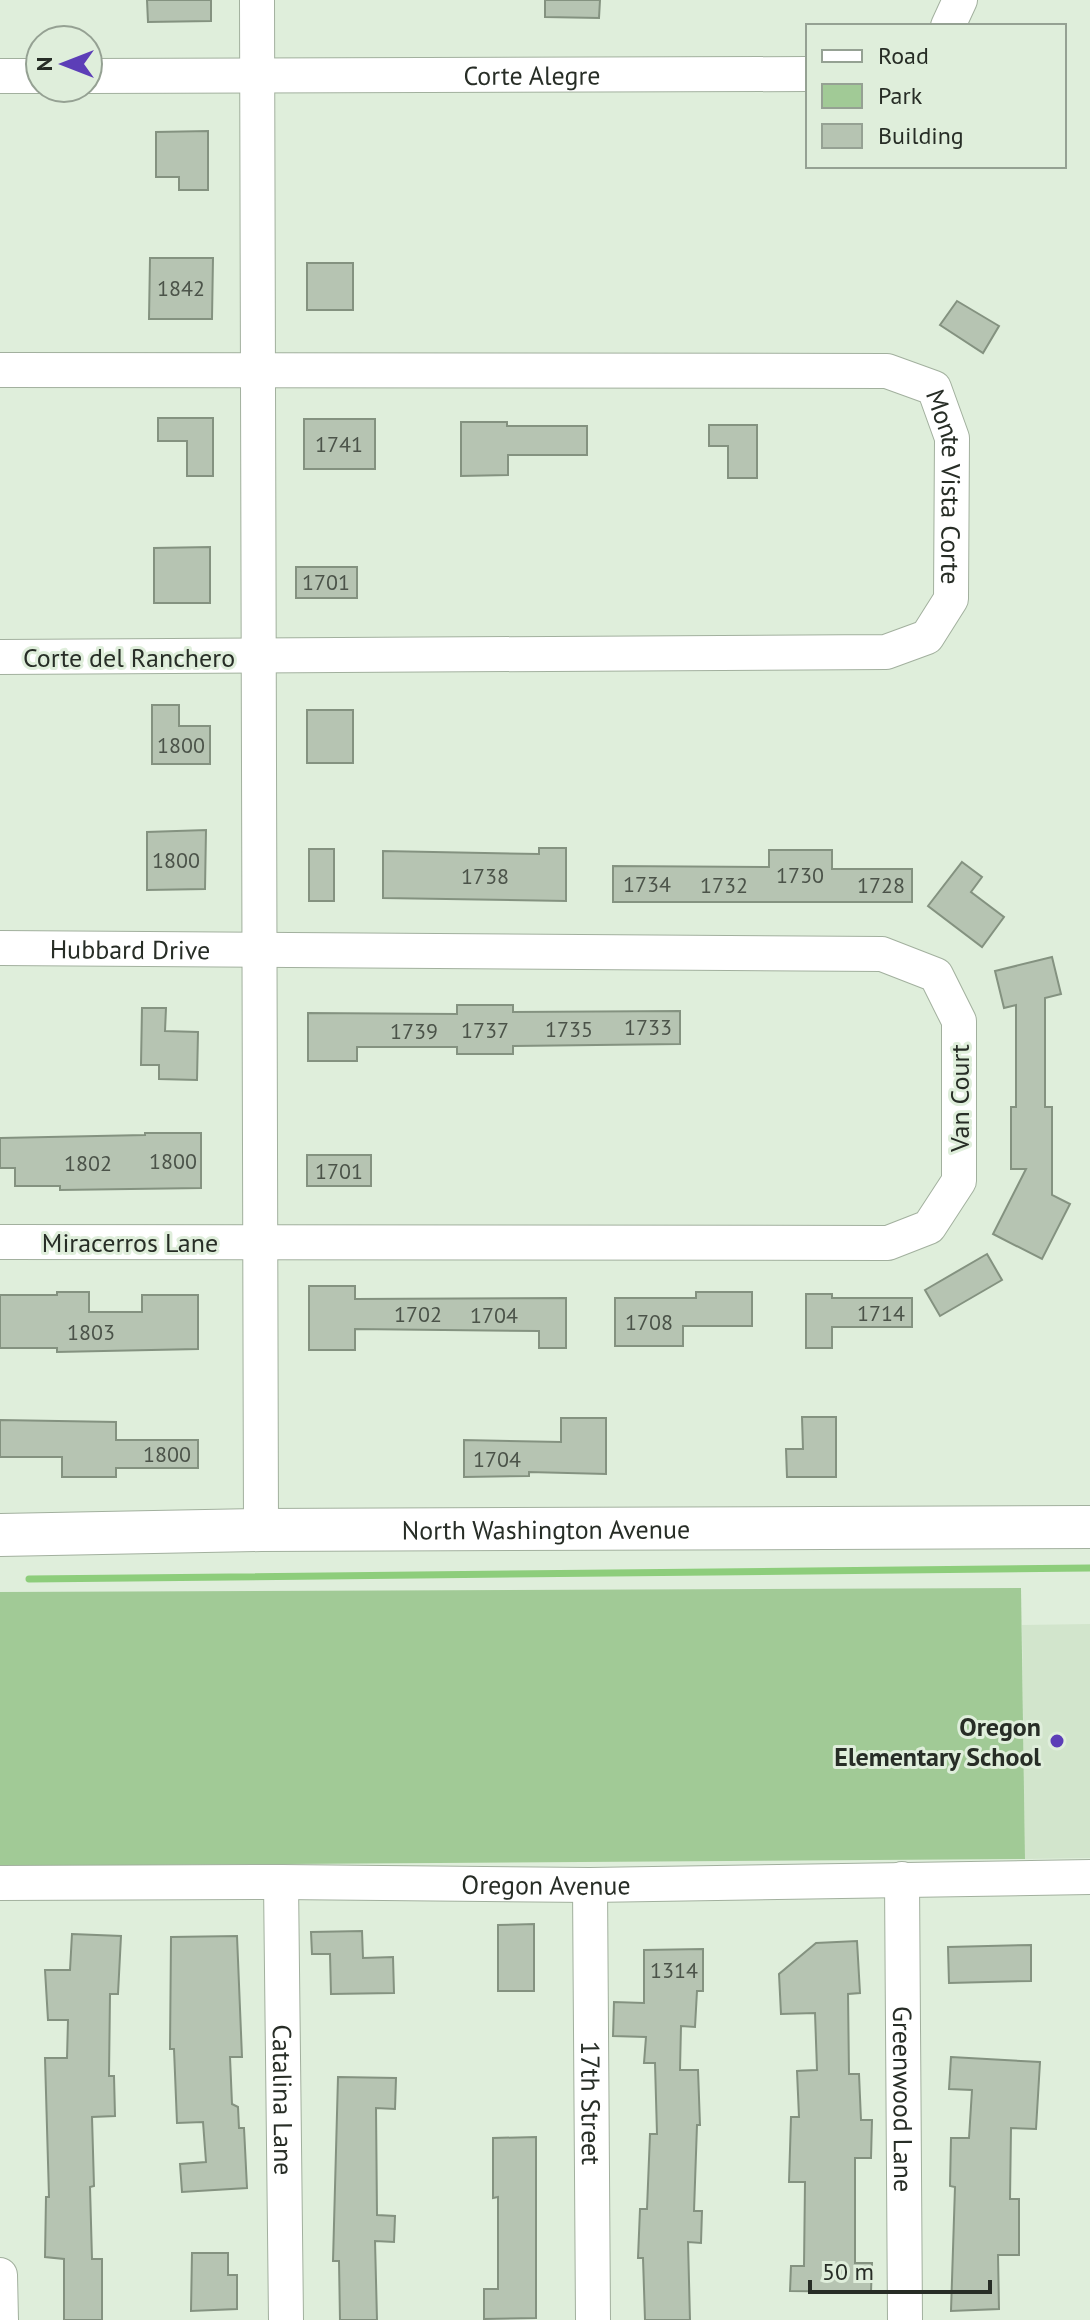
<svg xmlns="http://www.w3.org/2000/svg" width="1090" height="2320" viewBox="0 0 1090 2320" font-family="'PT Sans',sans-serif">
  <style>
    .built { fill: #d2e5cc }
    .green { fill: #a1ca96 }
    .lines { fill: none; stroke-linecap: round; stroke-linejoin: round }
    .stream { stroke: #8dcd7b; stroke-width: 7 }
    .building { fill: #b6c4b2; stroke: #849280; stroke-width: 2 }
    .minor-casing { stroke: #a2b09e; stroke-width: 36 }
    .major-casing { stroke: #a2b09e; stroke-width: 44 }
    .minor { stroke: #fff; stroke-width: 34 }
    .major { stroke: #fff; stroke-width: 42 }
    .poi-dot { fill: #5c3eb7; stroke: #dfeedb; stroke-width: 3 }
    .labels { text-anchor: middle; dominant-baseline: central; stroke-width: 6; stroke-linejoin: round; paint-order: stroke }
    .number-label { font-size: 22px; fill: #4b5349 }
    .street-label { font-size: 26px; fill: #272d26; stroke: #dfeedb }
    .poi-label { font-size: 26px; font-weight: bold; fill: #272d26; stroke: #dfeedb; text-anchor: end }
  </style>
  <rect width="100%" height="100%" fill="#dfeedb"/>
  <!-- built -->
  <polygon class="built" points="1090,1624 1090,1858 1025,1859 1022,1625"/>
  <!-- green -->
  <polygon class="green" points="1021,1588 1025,1859 0,1866 0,1592"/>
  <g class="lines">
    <!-- stream -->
    <polyline class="stream" points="29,1579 1090,1568"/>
  </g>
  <!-- building -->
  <g class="building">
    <polygon points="147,0 211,0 211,21 148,22"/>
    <polygon points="545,0 600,0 599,18 545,17"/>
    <polygon points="208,131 208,190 179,190 179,177 156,177 156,132"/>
    <polygon points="150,258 213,258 212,319 149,319"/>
    <rect x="307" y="263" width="46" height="47"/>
    <polygon points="957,301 999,326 983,353 940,325"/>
    <polygon points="158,418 213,418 213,476 187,476 187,441 158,441"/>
    <rect x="304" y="419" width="71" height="50"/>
    <polygon points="461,422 507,422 507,426 587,426 587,455 508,455 508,475 461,476"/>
    <polygon points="709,425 757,425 757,478 728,478 728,446 709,446"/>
    <polygon points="210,547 210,603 154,603 154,548"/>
    <rect x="296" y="567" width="61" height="31"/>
    <polygon points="152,705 179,705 179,726 210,726 210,764 152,764"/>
    <rect x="307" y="710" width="46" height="53"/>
    <polygon points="206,830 205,889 147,890 147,832"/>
    <polygon points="539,848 566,848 566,901 383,898 383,851 539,854"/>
    <rect x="309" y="849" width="25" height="52"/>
    <polygon points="769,850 832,850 832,869 912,869 912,902 613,902 613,866 769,867"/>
    <polygon points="962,862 982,877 971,892 1004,917 982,947 928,906"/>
    <polygon points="1052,957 1061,994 1045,998 1045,1107 1052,1107 1052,1195 1070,1204 1042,1259 993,1234 1026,1169 1011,1169 1011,1107 1016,1107 1016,1005 1004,1008 995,971"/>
    <polygon points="457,1005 513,1005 513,1012 680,1011 680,1044 513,1046 513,1054 457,1054 457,1047 357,1047 357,1061 308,1061 308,1013 457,1014"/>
    <polygon points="142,1008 166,1008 165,1031 198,1032 197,1080 159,1079 159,1065 141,1065"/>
    <polygon points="145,1133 201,1133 201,1188 60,1190 60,1186 15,1186 15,1168 0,1168 0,1138 145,1135"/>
    <rect x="307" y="1155" width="64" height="31"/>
    <polygon points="987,1254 1002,1280 940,1316 925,1290"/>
    <polygon points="309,1286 355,1286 355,1299 566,1298 566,1348 539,1348 539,1331 355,1329 355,1350 309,1350"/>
    <polygon points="57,1292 89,1292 89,1312 142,1312 142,1295 198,1295 198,1349 57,1352 57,1348 0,1348 0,1295 57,1295"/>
    <polygon points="696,1292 752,1292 752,1326 683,1326 683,1346 615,1346 615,1298 696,1298"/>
    <polygon points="806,1294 832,1294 832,1298 912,1298 912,1327 832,1327 832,1348 806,1348"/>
    <polygon points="802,1417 836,1417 836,1477 787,1477 786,1449 803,1449"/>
    <polygon points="561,1418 606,1418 606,1474 529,1472 529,1476 464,1477 464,1440 561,1442"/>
    <polygon points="0,1420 116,1422 116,1440 198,1440 198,1468 116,1468 116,1477 62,1477 62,1457 0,1457"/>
    <polygon points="534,1924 534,1991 498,1991 498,1925"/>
    <polygon points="362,1931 363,1958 393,1957 394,1993 331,1994 330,1954 312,1954 311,1932"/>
    <polygon points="72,1934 121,1936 118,1994 110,1994 109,2076 114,2076 115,2116 92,2117 94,2186 90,2187 92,2259 102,2259 102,2320 64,2320 64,2259 45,2257 46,2197 49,2197 45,2058 67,2058 68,2020 48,2020 45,1970 70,1970"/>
    <polygon points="237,1936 242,2057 230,2057 232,2104 238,2107 239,2128 244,2128 247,2188 182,2192 180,2164 206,2162 203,2122 177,2123 174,2049 170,2049 171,1937"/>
    <polygon points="857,1941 860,1993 848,1994 849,2074 859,2074 861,2120 872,2120 871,2158 855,2158 855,2263 872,2263 871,2292 790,2291 791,2266 804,2266 805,2182 789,2182 791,2117 799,2117 797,2071 817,2070 815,2013 781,2014 779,1974 816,1943"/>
    <polygon points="1031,1945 1031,1981 949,1983 948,1947"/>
    <polygon points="703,1949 703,1991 697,1991 695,2027 681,2026 680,2070 698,2070 700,2125 697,2125 694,2211 702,2211 701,2243 688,2242 690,2320 645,2320 643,2258 638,2258 640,2209 647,2209 650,2134 657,2134 655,2063 644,2063 646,2037 613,2036 614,2002 644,2003 644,1950"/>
    <polygon points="951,2057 1040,2062 1036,2129 1011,2128 1010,2199 1019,2199 1019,2255 998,2255 999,2309 951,2311 955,2187 950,2186 951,2138 969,2138 972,2090 949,2089"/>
    <polygon points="338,2077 396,2078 395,2109 376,2108 377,2215 395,2216 394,2242 375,2241 377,2320 340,2320 339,2261 333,2261"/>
    <polygon points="536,2137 536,2318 484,2319 484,2289 498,2289 498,2197 493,2198 493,2138"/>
    <polygon points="192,2253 228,2253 228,2275 237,2275 237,2309 191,2311"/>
  </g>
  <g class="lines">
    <defs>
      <g id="minor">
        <polyline points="257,0 261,1530"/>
        <polyline points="948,26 960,0"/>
        <polyline points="0,76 40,76"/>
        <path id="s1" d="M88 76 808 74"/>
        <path id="s2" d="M0 370 887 371 934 388 952 438 951 599 927 637 886 652 0 657"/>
        <path id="s3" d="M0 948 882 954 936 975 959 1021V1181L929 1227 888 1243 0 1242"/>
        <path id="s4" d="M902 1879 905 2320"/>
        <path id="s5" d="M281 1882 286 2320"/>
        <path id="s6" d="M0 1883 281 1882 590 1885 1090 1877"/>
        <path id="s7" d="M590 1885 593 2320"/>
        <polyline points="0,2275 1,2320"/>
      </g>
      <g id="major">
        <path id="s8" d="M0 1535 261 1530 1090 1527"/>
      </g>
    </defs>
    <!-- minor casing -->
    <use href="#minor" class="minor-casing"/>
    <!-- major casing -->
    <use href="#major" class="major-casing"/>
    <!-- minor -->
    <use href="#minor" class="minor"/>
    <!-- major -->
    <use href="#major" class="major"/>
  </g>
  <!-- markers -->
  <circle class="poi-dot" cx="1057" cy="1741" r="8"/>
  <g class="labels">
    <!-- number labels -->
    <g class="number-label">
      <text x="181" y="288">1842</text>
      <text x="339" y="444">1741</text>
      <text x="326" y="582">1701</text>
      <text x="181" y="745">1800</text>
      <text x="176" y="860">1800</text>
      <text x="800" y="875">1730</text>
      <text x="485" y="876">1738</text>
      <text x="647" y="884">1734</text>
      <text x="724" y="885">1732</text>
      <text x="881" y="885">1728</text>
      <text x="648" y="1027">1733</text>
      <text x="569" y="1029">1735</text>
      <text x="485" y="1030">1737</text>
      <text x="414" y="1031">1739</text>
      <text x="173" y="1161">1800</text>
      <text x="88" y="1163">1802</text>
      <text x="339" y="1171">1701</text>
      <text x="881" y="1313">1714</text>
      <text x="418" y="1314">1702</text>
      <text x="494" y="1315">1704</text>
      <text x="649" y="1322">1708</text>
      <text x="91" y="1332">1803</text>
      <text x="167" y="1454">1800</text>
      <text x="497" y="1459">1704</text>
      <text x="674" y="1970">1314</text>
    </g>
    <!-- street labels -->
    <g class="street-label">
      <text stroke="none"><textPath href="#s1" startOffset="444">Corte Alegre</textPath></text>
      <text stroke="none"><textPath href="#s2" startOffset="1038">Monte Vista Corte</textPath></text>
      <text x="129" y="657">Corte del Ranchero</text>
      <text stroke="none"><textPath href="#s3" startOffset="130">Hubbard Drive</textPath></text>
      <text transform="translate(959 1098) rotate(-90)">Van Court</text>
      <text x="130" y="1242">Miracerros Lane</text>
      <text stroke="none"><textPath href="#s8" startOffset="546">North Washington Avenue</textPath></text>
      <text stroke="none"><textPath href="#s6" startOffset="546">Oregon Avenue</textPath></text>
      <text stroke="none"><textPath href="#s4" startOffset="220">Greenwood Lane</textPath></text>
      <text stroke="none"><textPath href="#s5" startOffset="218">Catalina Lane</textPath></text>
      <text stroke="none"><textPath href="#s7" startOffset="218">17th Street</textPath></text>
    </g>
    <!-- poi labels -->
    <g class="poi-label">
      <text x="1041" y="1726">Oregon<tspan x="1041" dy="30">Elementary School</tspan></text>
    </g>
  </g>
  <!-- legend -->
  <rect x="806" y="24" width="260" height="144" fill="#dfeedb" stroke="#95a193" stroke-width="2"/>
  <rect x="822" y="50" width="40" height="12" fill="#ffffff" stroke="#95a193" stroke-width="2"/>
  <text x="878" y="64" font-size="24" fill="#272d26">Road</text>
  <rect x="822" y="84" width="40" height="24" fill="#a1ca96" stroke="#95a193" stroke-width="2"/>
  <text x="878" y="104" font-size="24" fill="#272d26">Park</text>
  <rect x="822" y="124" width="40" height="24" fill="#b6c4b2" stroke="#95a193" stroke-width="2"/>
  <text x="878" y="144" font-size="24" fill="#272d26">Building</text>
  <!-- north arrow -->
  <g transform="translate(64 64) rotate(270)"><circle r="38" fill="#dfeedb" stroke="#95a193" stroke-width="2"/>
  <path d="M0-6L14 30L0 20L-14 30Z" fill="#5c3eb7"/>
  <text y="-12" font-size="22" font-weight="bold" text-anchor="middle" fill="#272d26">N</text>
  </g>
  <!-- scale -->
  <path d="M810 2280v12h180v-12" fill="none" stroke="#272d26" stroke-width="4"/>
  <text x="822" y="2280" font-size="24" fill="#272d26" stroke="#dfeedb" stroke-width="6" paint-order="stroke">50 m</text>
</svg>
